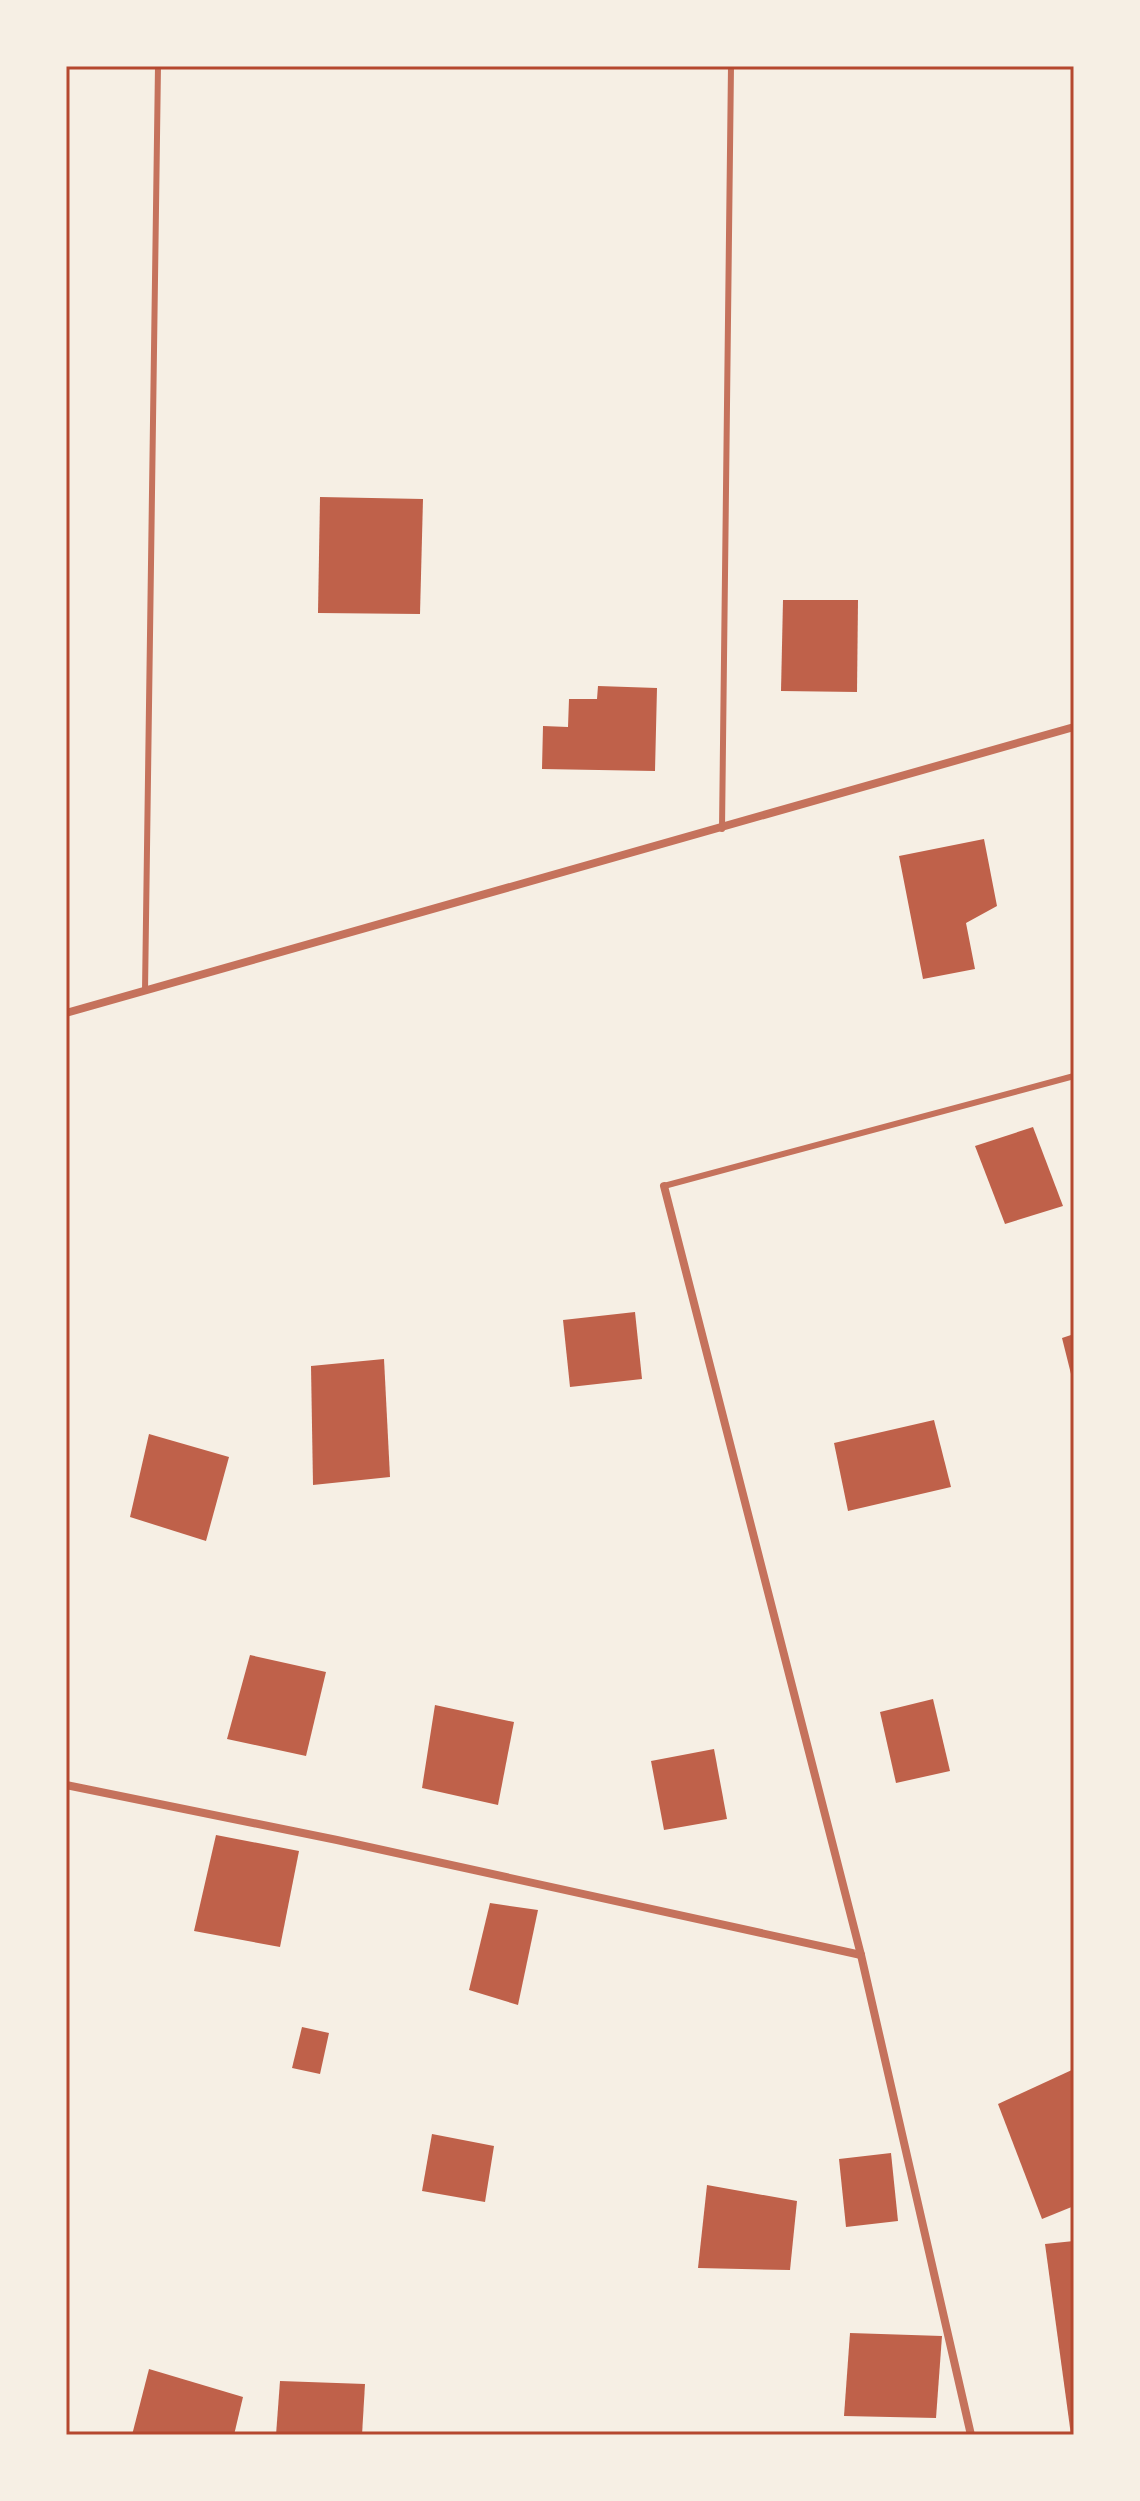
<svg xmlns="http://www.w3.org/2000/svg" width="1140" height="2501" viewBox="0 0 1140 2501" font-family="Lato,sans-serif">
  <style>
    .building { fill: #bf614a }
    .lines { fill: none; stroke-linecap: round; stroke-linejoin: round }
    .service { stroke: #c5725c; stroke-width: 6 }
    .minor { stroke: #c5725c; stroke-width: 8 }
    .neatline { fill: none; stroke: #b5482f; stroke-width: 3 }
  </style>
  <rect width="100%" height="100%" fill="#f6efe4"/>
  <!-- building -->
  <g class="building">
    <polygon points="320,497 423,499 420,614 318,613"/>
    <polygon points="783,600 858,600 857,692 781,691"/>
    <polygon points="598,686 657,688 655,771 542,769 543,726 568,727 569,699 597,699"/>
    <polygon points="984,839 997,906 966,923 975,969 923,979 899,856"/>
    <polygon points="1033,1127 1063,1206 1005,1224 975,1146"/>
    <polygon points="635,1312 642,1379 570,1387 563,1320"/>
    <polygon points="1074,1334 1074,1382 1073,1382 1062,1338"/>
    <polygon points="384,1359 390,1477 313,1485 311,1366"/>
    <polygon points="934,1420 951,1487 848,1511 834,1443"/>
    <polygon points="149,1434 229,1457 206,1541 130,1517"/>
    <polygon points="250,1655 326,1672 306,1756 227,1739"/>
    <polygon points="933,1699 950,1771 896,1783 880,1712"/>
    <polygon points="435,1705 514,1722 498,1805 422,1788"/>
    <polygon points="714,1749 727,1819 664,1830 651,1761"/>
    <polygon points="216,1835 299,1851 280,1947 194,1931"/>
    <polygon points="490,1903 538,1910 518,2005 469,1990"/>
    <polygon points="302,2027 329,2033 320,2074 292,2068"/>
    <polygon points="1074,2069 1074,2206 1042,2219 998,2104"/>
    <polygon points="432,2134 494,2146 485,2202 422,2191"/>
    <polygon points="891,2153 898,2221 846,2227 839,2159"/>
    <polygon points="707,2185 797,2201 790,2270 698,2268"/>
    <polygon points="1074,2241 1074,2435 1071,2435 1045,2244"/>
    <polygon points="850,2333 942,2336 936,2418 844,2416"/>
    <polygon points="149,2369 243,2397 234,2435 132,2435"/>
    <polygon points="280,2381 365,2384 362,2435 276,2435"/>
  </g>
  <g class="lines">
    <!-- service -->
    <g class="service">
      <polyline points="722,829 731,66"/>
      <polyline points="145,991 158,66"/>
      <polyline points="664,1186 1074,1076"/>
    </g>
    <!-- minor -->
    <g class="minor">
      <polyline points="66,1013 1074,727"/>
      <polyline points="664,1186 861,1955 971,2435"/>
      <polyline points="66,1785 337,1840 861,1955"/>
    </g>
  </g>
  <!-- border -->
  <rect width="1140" height="2501" fill="none" stroke="#f6efe4" stroke-width="136"/>
  <rect x="68" y="68" width="1004" height="2365" class="neatline"/>
</svg>
